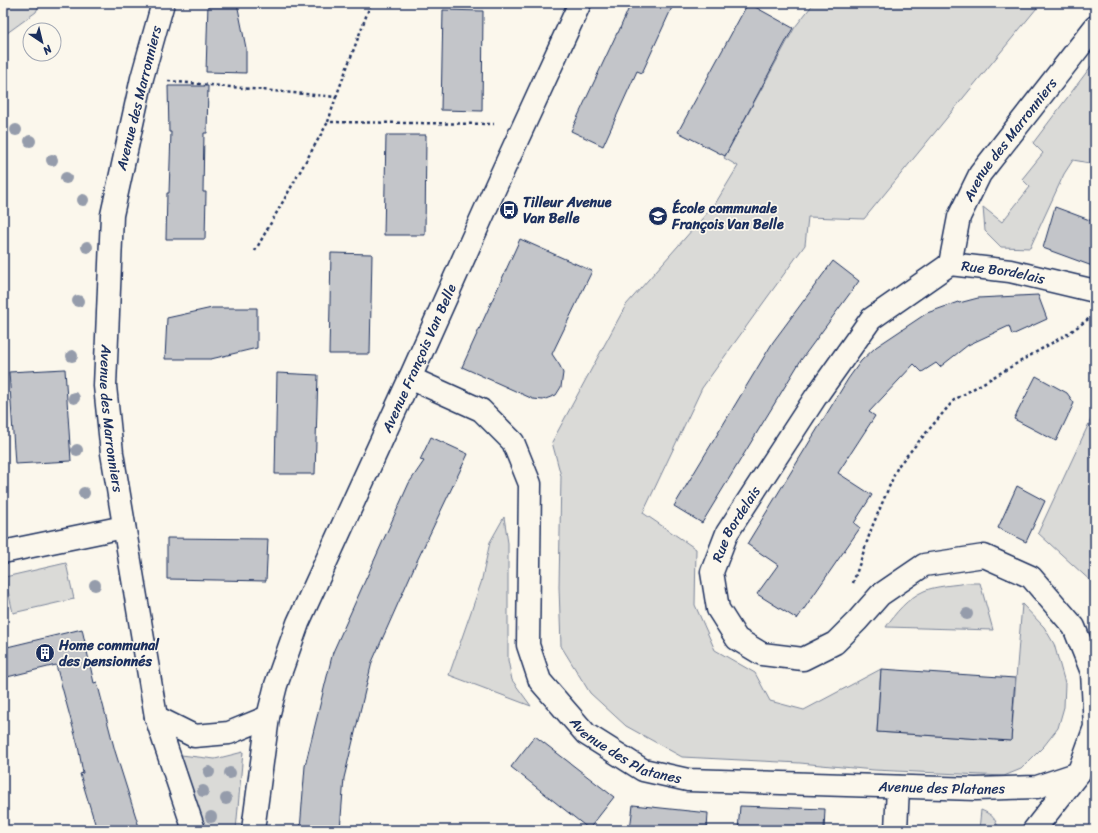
<svg xmlns="http://www.w3.org/2000/svg" width="1098" height="833" viewBox="0 0 1098 833" font-family="Sriracha,sans-serif">
  <style>
    .green { fill: #dadad7; stroke: #7a849a }
    .building { fill: #c3c5c9; stroke: #1b2f5e }
    .lines { fill: none; stroke-linecap: round; stroke-linejoin: round }
    .minor-casing { stroke: #1b2f5e; stroke-width: 25 }
    .path { stroke: #1b2f5e; stroke-width: 2.5; stroke-dasharray: 3 3; stroke-linecap: butt }
    .minor { stroke: #fbf7ec; stroke-width: 22 }
    .tree { fill: #959cab }
    .labels { text-anchor: middle; dominant-baseline: central; stroke-width: 3.5; stroke-linejoin: round; paint-order: stroke }
    .street-label { font-size: 14px; fill: #1b2f5e; stroke: #fbf7ec }
    .poi-label { font-size: 14px; font-weight: bold; fill: #1b2f5e; stroke: #fbf7ec; text-anchor: start }
  </style>
  <rect width="100%" height="100%" fill="#fbf7ec"/>
  <filter id="ink" filterUnits="userSpaceOnUse"><feTurbulence type="fractalNoise" baseFrequency=".025" numOctaves="2"/><feDisplacementMap in="SourceGraphic" scale="8" xChannelSelector="R" yChannelSelector="G"/><feConvolveMatrix kernelMatrix="1 2 1 2 8 2 1 2 1" color-interpolation-filters="sRGB"/></filter>
  <g filter="url(#ink)">
    <!-- green -->
    <g class="green">
      <polygon points="3,3 40,3 36,12 3,36"/>
      <polygon points="814,3 1041,3 864,219 808,217 805,245 702,388 643,513 696,549 695,605 715,650 755,673 770,701 804,710 881,669 877,732 1011,741 1022,604 1044,627 1054,644 1065,683 1064,707 1058,728 1044,746 1021,769 1004,776 874,770 800,763 682,757 626,726 590,693 561,646 559,587 561,476 552,442 626,305 715,204 738,166 724,158 795,27"/>
      <polygon points="1095,61 1095,164 1073,160 1064,174 1030,248 1001,247 985,231 983,207 1002,222 1030,187 1022,179 1043,153 1033,143"/>
      <polygon points="1092,417 1095,417 1095,585 1038,533"/>
      <polygon points="504,517 508,543 508,660 512,680 531,706 449,675 481,583 490,542"/>
      <polygon points="66,563 74,599 13,613 5,577"/>
      <path d="M967 583H980L993 630 886 627C895 613 908 598 924 591 934 586 956 585 967 583Z"/>
      <polygon points="243,752 236,830 205,830 181,755 215,759"/>
      <path d="M981 810C993 815 995 818 999 830H979Z"/>
    </g>
    <!-- building -->
    <g class="building">
      <polygon points="208,3 237,3 246,48 246,73 206,72"/>
      <polygon points="631,3 674,3 642,73 637,71 603,146 571,131 617,33 618,33"/>
      <polygon points="748,3 793,28 725,156 678,132"/>
      <polygon points="443,10 483,11 482,111 441,110"/>
      <polygon points="168,86 208,86 207,133 204,133 203,192 206,192 205,239 166,239 167,193 169,193 171,132 169,132"/>
      <polygon points="386,135 426,135 425,235 384,235"/>
      <polygon points="1055,207 1095,222 1095,267 1043,248"/>
      <polygon points="520,239 592,271 552,354 560,366 563,373 561,387 556,395 543,400 533,399 462,367"/>
      <polygon points="331,253 372,254 370,354 329,354"/>
      <polygon points="833,261 859,281 801,360 702,523 674,506 773,342"/>
      <polygon points="1038,295 1047,319 1012,335 1009,326 968,345 940,367 936,363 922,372 914,364 869,412 875,416 838,473 872,495 854,523 860,528 797,619 757,594 778,565 747,544 848,379 861,361 876,347 927,313 958,302 959,303 978,298"/>
      <polygon points="212,308 257,308 257,348 211,359 165,359 167,318"/>
      <polygon points="65,369 71,461 15,464 9,372"/>
      <polygon points="277,373 318,375 315,474 275,474"/>
      <polygon points="1036,376 1067,393 1074,403 1056,441 1014,419"/>
      <polygon points="431,437 468,454 416,563 372,662 344,778 340,830 300,830 305,766 333,652 409,483 424,461 420,460"/>
      <polygon points="1017,486 1045,501 1026,542 998,528"/>
      <polygon points="167,538 268,539 266,581 167,579"/>
      <polygon points="82,629 94,683 97,682 115,751 140,830 97,830 80,774 83,773 78,746 56,665 3,678 3,648"/>
      <polygon points="881,669 1015,678 1011,741 877,732"/>
      <polygon points="535,736 614,797 589,829 511,767"/>
      <polygon points="633,805 708,813 707,830 630,830"/>
      <polygon points="740,806 825,809 824,830 738,830"/>
    </g>
    <g class="lines">
      <defs>
        <g id="minor">
          <path id="s1" d="M163 3 142 78 112 215 105 386 112 453 156 717 194 830"/>
          <path id="s2" d="M950 264 959 217 980 174 1095 27"/>
          <path id="s3" d="M410 378 481 410 513 442 530 484 528 645 540 681 586 734 643 770 688 780 976 789 1037 787 1079 773"/>
          <polyline points="3,552 124,527"/>
          <polyline points="156,717 194,736 229,733 268,717"/>
          <path id="s4" d="M253 830 268 717 276 685 298 623 410 378 495 188 580 3"/>
          <polyline points="896,830 898,787"/>
          <path id="s5" d="M1034 830 1078 774 1095 727 1092 672 1074 627 1031 577 984 556 924 565 880 595 857 621 835 643 803 659 762 654 737 639 718 609 712 572 727 533 815 398 871 319 950 264 1010 271 1095 291"/>
        </g>
      </defs>
      <!-- minor casing -->
      <use href="#minor" class="minor-casing"/>
      <!-- path -->
      <g class="path">
        <polyline points="168,81 336,97 328,122 494,124"/>
        <polyline points="336,97 371,3"/>
        <polyline points="255,251 328,122"/>
        <polyline points="853,583 872,527 898,466 954,400 1069,333 1090,318"/>
      </g>
      <!-- minor -->
      <use href="#minor" class="minor"/>
    </g>
    <!-- trees -->
    <g class="tree">
      <circle cx="16" cy="130" r="6"/>
      <circle cx="30" cy="141" r="6"/>
      <circle cx="52" cy="160" r="6"/>
      <circle cx="66" cy="178" r="6"/>
      <circle cx="83" cy="200" r="6"/>
      <circle cx="87" cy="247" r="6"/>
      <circle cx="78" cy="301" r="6"/>
      <circle cx="72" cy="356" r="6"/>
      <circle cx="74" cy="398" r="6"/>
      <circle cx="77" cy="450" r="6"/>
      <circle cx="84" cy="493" r="6"/>
      <circle cx="95" cy="585" r="6"/>
      <circle cx="967" cy="614" r="6"/>
      <circle cx="209" cy="772" r="6"/>
      <circle cx="230" cy="773" r="6"/>
      <circle cx="203" cy="791" r="6"/>
      <circle cx="226" cy="799" r="6"/>
      <circle cx="211" cy="817" r="6"/>
    </g>
  </g>
  <!-- icons -->
  <defs>
    <symbol id="bus-disc" viewBox="-11 -11 22 22"><circle r="9.5" fill="#1b2f5e" stroke="#fbf7ec"/><path d="M-5-6H5V4H4V6H2V4H-2V6H-4V4H-5ZM-3.5-4V0h7V-4ZM-3.5 1.2v1.5H-2V1.2ZM2 1.2v1.5H3.5V1.2Z" fill="#fff"/></symbol>
    <symbol id="school-disc" viewBox="-11 -11 22 22"><circle r="9.5" fill="#1b2f5e" stroke="#fbf7ec"/><path d="M0-5L7-2L0 1L-7-2ZM-4 1L0 2.5L4 1V4Q0 6-4 4Z" fill="#fff"/></symbol>
    <symbol id="building-disc" viewBox="-11 -11 22 22"><circle r="9.5" fill="#1b2f5e" stroke="#fbf7ec"/><path d="M-4-6H4V6H1V3H-1V6H-4ZM-2.5-4.3h1.7v1.8h-1.7ZM.8-4.3h1.7v1.8H.8ZM-2.5-1h1.7V.8h-1.7ZM.8-1h1.7V.8H.8Z" fill="#fff"/></symbol>
  </defs>
  <g fill-rule="evenodd">
    <use href="#bus-disc" x="498" y="199" width="22" height="22"/>
    <use href="#school-disc" x="647" y="205" width="22" height="22"/>
    <use href="#building-disc" x="34" y="642" width="22" height="22"/>
  </g>
  <g class="labels">
    <!-- street labels -->
    <g class="street-label">
      <text transform="translate(139 98) rotate(-76)">Avenue des Marronniers</text>
      <text stroke="none"><textPath href="#s2" startOffset="141">Avenue des Marronniers</textPath></text>
      <text stroke="none"><textPath href="#s5" startOffset="1151">Rue Bordelais</textPath></text>
      <text stroke="none"><textPath href="#s4" startOffset="504">Avenue François Van Belle</textPath></text>
      <text stroke="none"><textPath href="#s1" startOffset="422">Avenue des Marronniers</textPath></text>
      <text stroke="none"><textPath href="#s5" startOffset="755">Rue Bordelais</textPath></text>
      <text stroke="none"><textPath href="#s3" startOffset="481">Avenue des Platanes</textPath></text>
      <text stroke="none"><textPath href="#s3" startOffset="805">Avenue des Platanes</textPath></text>
    </g>
    <!-- poi labels -->
    <g class="poi-label">
      <text x="523" y="202">Tilleur Avenue<tspan x="523" dy="16">Van Belle</tspan></text>
      <text x="672" y="208">École communale<tspan x="672" dy="16">François Van Belle</tspan></text>
      <text x="59" y="645">Home communal<tspan x="59" dy="16">des pensionnés</tspan></text>
    </g>
  </g>
  <!-- margin -->
  <rect width="1098" height="833" fill="none" stroke="#fbf7ec" stroke-width="16"/>
  <rect x="8" y="8" width="1082" height="817" fill="none" stroke="#1b2f5e" stroke-width="1.5" filter="url(#ink)"/>
  <!-- north arrow -->
  <g transform="translate(42 42) rotate(145)"><circle r="19" fill="#fbf7ec" stroke="#a1a7b3"/>
  <path d="M0-3L7 15L0 10L-7 15Z" fill="#1b2f5e"/>
  <text y="-6" font-size="11" font-weight="bold" text-anchor="middle" fill="#1b2f5e">N</text>
  </g>
</svg>
